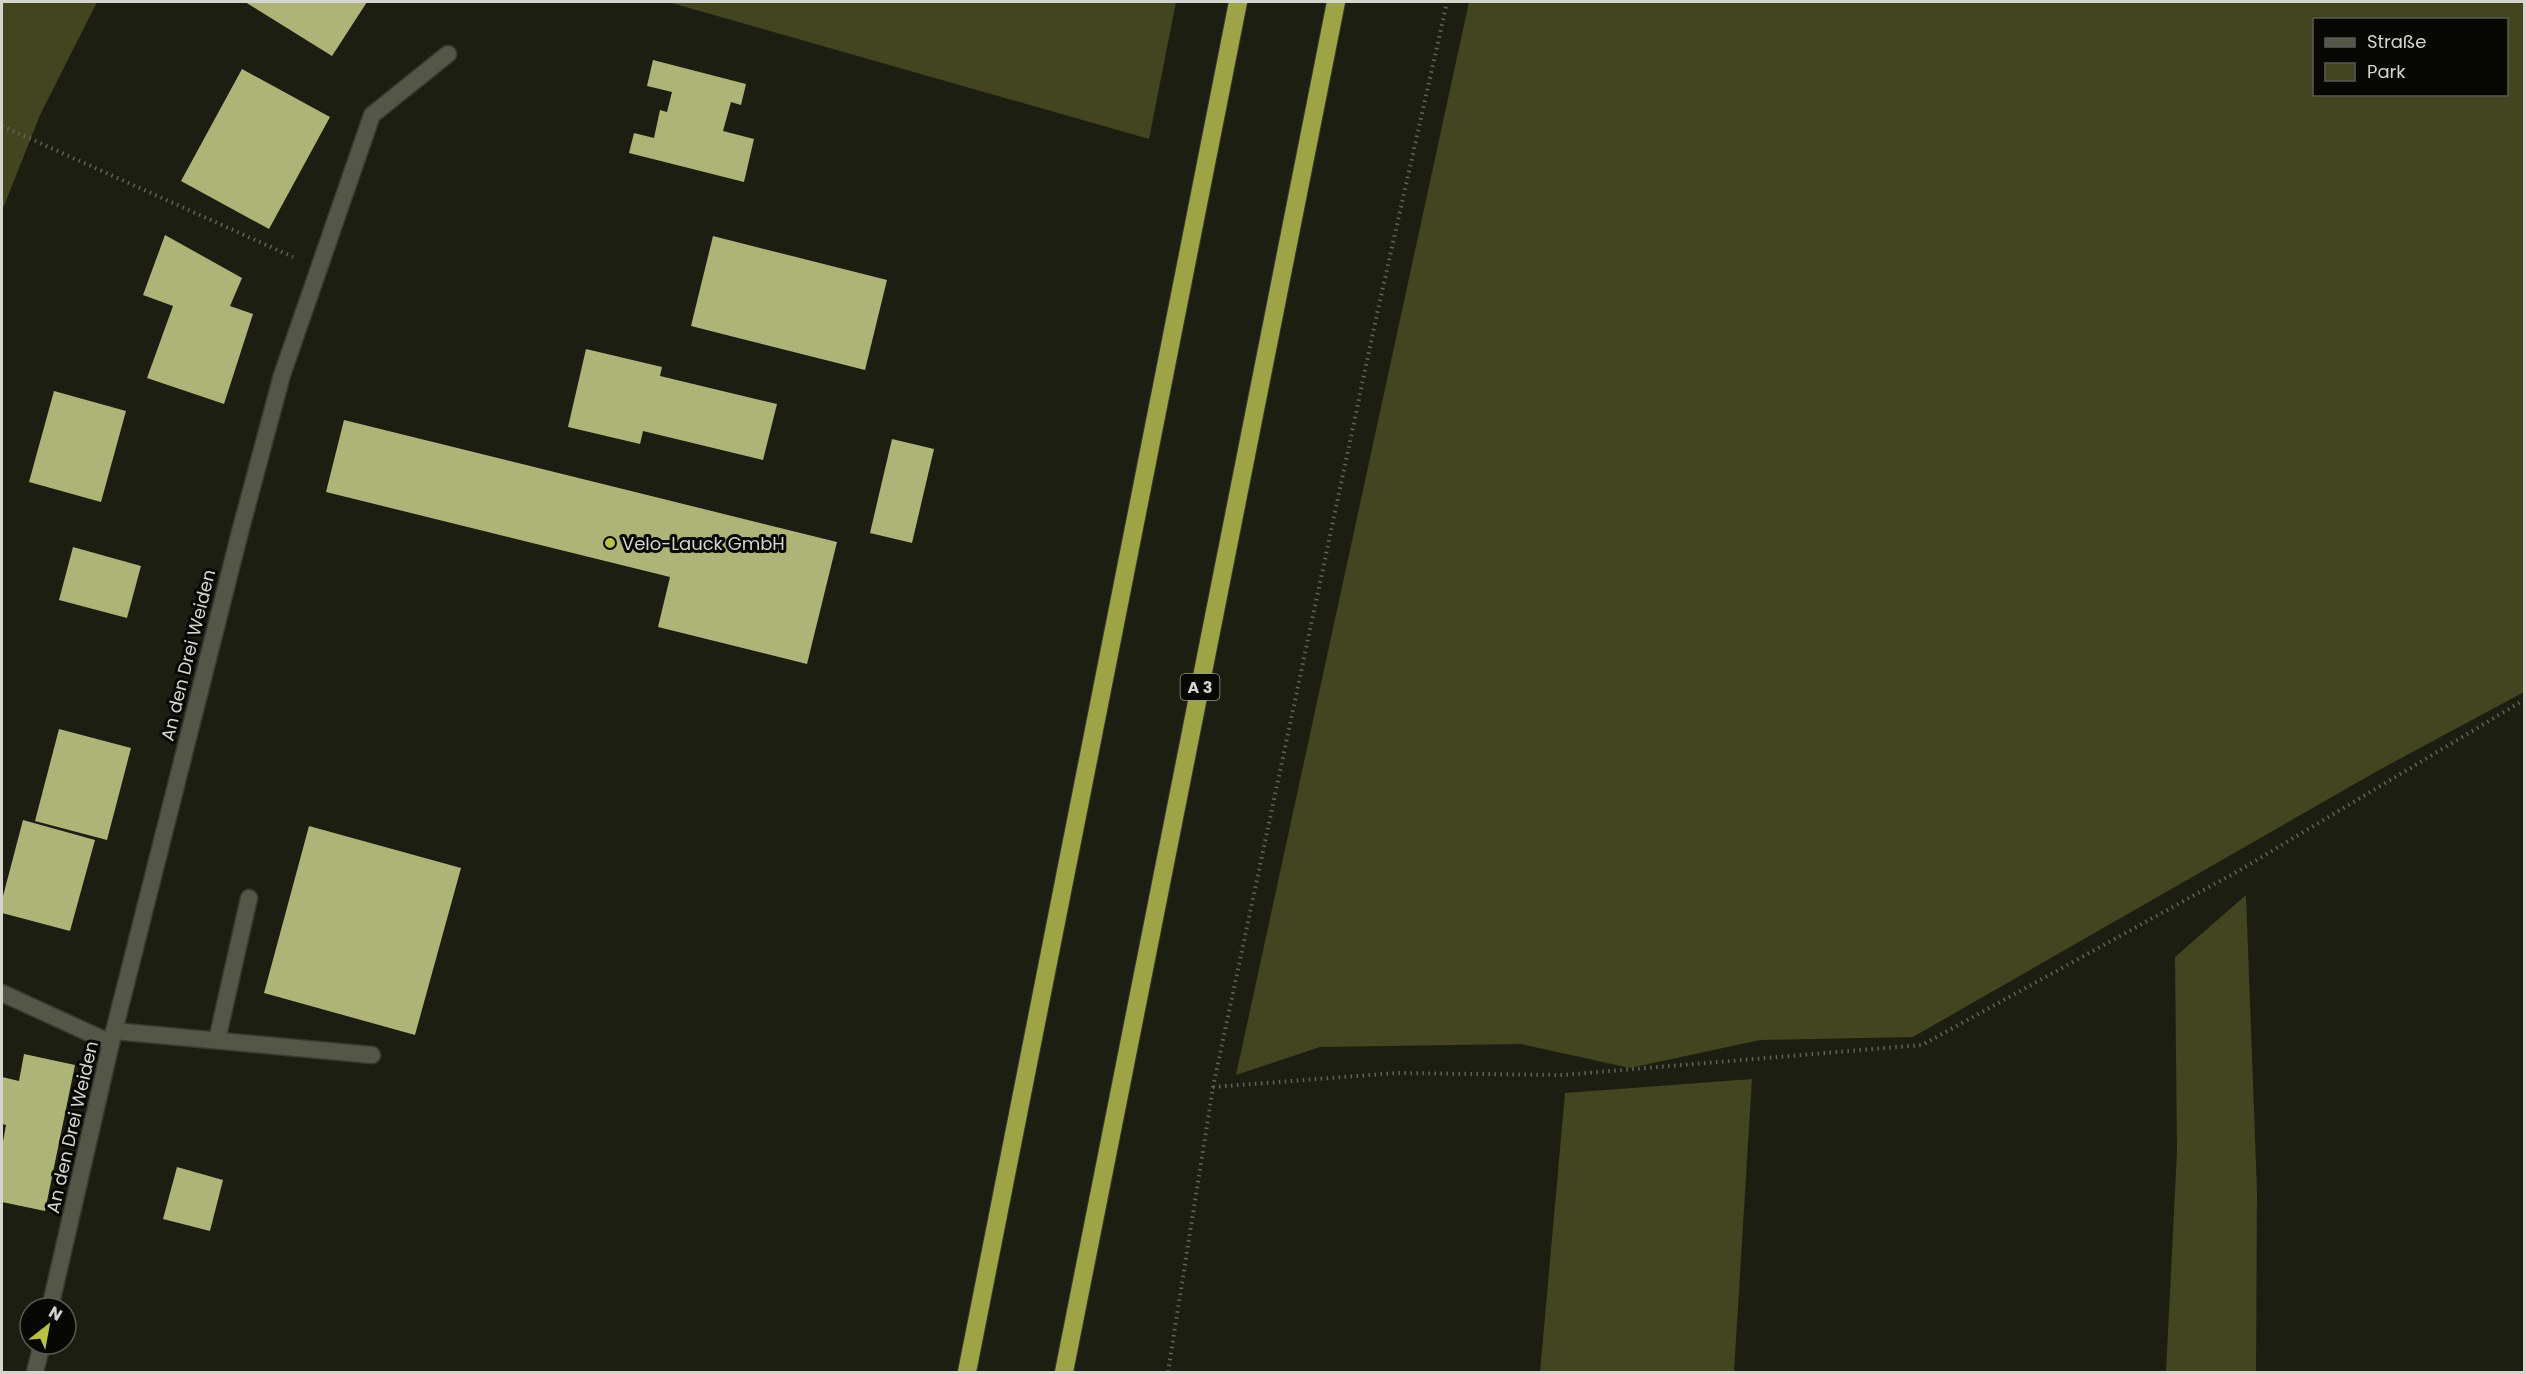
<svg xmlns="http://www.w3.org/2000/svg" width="2526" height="1374" viewBox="0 0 2526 1374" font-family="Poppins,sans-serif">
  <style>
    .green { fill: #42451f; fill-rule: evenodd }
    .building { fill: #aeb478 }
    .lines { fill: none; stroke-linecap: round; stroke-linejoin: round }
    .service-casing { stroke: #383932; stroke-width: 19 }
    .minor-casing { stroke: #383932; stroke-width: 19 }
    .motorway-casing { stroke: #383932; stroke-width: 20 }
    .path { stroke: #626359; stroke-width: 4; stroke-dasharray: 1.5 4.5; stroke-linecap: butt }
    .service { stroke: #545648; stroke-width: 16 }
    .minor { stroke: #545648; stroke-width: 16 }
    .motorway { stroke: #9da445; stroke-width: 18 }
    .poi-dot { fill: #b9c046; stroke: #070804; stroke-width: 2 }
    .labels { text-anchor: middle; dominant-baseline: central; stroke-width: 6; stroke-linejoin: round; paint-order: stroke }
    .shield { fill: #070804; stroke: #969891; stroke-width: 1.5 }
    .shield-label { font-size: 16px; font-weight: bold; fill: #d4d5cd }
    .poi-label { font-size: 18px; fill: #d4d5cd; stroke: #070804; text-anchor: start }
    .street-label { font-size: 18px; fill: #d4d5cd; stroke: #070804 }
  </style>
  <rect width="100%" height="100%" fill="#1d1e12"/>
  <!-- green -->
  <g class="green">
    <polygon points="2,2 97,2 40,115 2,211"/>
    <polygon points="668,2 1176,2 1149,139"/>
    <path d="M1469 2H2524V692L2379 770 1913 1037 1760 1040 1630 1068 1521 1044 1320 1047 1236 1075ZM2314 20H2506V94H2314Z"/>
    <polygon points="2246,895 2257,1192 2256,1372 2166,1372 2177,1151 2175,957"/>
    <polygon points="1752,1079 1734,1372 1540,1372 1565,1093"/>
  </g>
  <!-- building -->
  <g class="building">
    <polygon points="245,2 367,2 332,56"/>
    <polygon points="653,60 746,84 741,105 731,102 723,131 754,139 744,182 629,153 634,133 654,138 660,110 667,112 672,92 647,86"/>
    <polygon points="242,69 330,117 269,229 181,181"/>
    <polygon points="165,235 242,278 230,306 253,314 224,404 147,378 173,306 143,295"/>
    <polygon points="713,236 887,280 865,370 691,326"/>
    <polygon points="586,349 662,367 660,376 777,404 763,460 643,431 640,444 568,427"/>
    <polygon points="54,391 126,411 101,502 29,482"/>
    <polygon points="344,420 837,542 807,664 658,627 670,577 326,492"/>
    <polygon points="892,439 934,449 912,543 870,533"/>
    <polygon points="73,547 141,566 127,618 59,600"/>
    <polygon points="59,729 131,748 107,840 35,821"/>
    <polygon points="23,820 95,840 70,931 2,913 2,900"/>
    <polygon points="309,826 461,868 415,1035 264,993"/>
    <polygon points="24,1054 75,1065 45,1211 2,1202 2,1147 6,1125 2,1124 2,1077 19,1081"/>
    <polygon points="177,1167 223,1180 210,1231 163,1219"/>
  </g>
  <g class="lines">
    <defs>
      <g id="service">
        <polyline points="2,993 111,1043"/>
        <polyline points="114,1031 372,1055"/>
        <polyline points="217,1040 249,898"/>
      </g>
      <g id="minor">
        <polyline points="50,1308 111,1043 240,532 282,375 372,115 448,54"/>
        <polyline points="35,1372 42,1344"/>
      </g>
      <g id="motorway">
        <polyline points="967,1372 1238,2"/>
        <polyline points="1064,1372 1336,2"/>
      </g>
    </defs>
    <!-- service casing -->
    <use href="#service" class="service-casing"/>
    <!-- minor casing -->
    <use href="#minor" class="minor-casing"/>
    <!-- motorway casing -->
    <use href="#motorway" class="motorway-casing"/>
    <!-- path -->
    <g class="path">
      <polyline points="2,126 293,257"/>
      <polyline points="1213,1087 1396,1073 1563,1075 1922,1045 2240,870 2524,700"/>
      <polyline points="1168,1372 1213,1087 1377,314 1447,2"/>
    </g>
    <!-- service -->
    <use href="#service" class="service"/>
    <!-- minor -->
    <use href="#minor" class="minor"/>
    <!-- motorway -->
    <use href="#motorway" class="motorway"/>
  </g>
  <!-- markers -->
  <circle class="poi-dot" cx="610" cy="543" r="6"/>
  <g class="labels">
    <!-- shield labels -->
    <rect class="shield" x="1180.5" y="674" width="39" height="26" rx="4.5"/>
    <g class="shield-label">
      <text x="1200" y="687">A 3</text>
    </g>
    <!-- poi labels -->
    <g class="poi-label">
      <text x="622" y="543">Velo-Lauck GmbH</text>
    </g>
    <!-- street labels -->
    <g class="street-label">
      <text transform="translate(188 655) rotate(-76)">An den Drei Weiden</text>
      <text transform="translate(72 1127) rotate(-77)">An den Drei Weiden</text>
    </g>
  </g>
  <!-- border -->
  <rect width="2526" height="1374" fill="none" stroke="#d4d5cd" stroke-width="6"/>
  <!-- legend -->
  <rect x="2313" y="18" width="195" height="78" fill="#070804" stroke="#595a54" stroke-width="1.5"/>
  <rect x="2325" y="38" width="30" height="9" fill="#545648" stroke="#595a54" stroke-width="1.5"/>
  <text x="2367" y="48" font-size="18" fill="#d4d5cd">Straße</text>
  <rect x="2325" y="63" width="30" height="18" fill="#42451f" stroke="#595a54" stroke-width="1.5"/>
  <text x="2367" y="78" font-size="18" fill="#d4d5cd">Park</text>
  <!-- north arrow -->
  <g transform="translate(48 1326) rotate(31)"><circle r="28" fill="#070804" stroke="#595a54" stroke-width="1.5"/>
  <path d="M0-4.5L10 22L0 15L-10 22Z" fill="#b9c046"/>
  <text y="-9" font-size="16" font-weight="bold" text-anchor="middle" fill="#d4d5cd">N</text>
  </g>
</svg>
